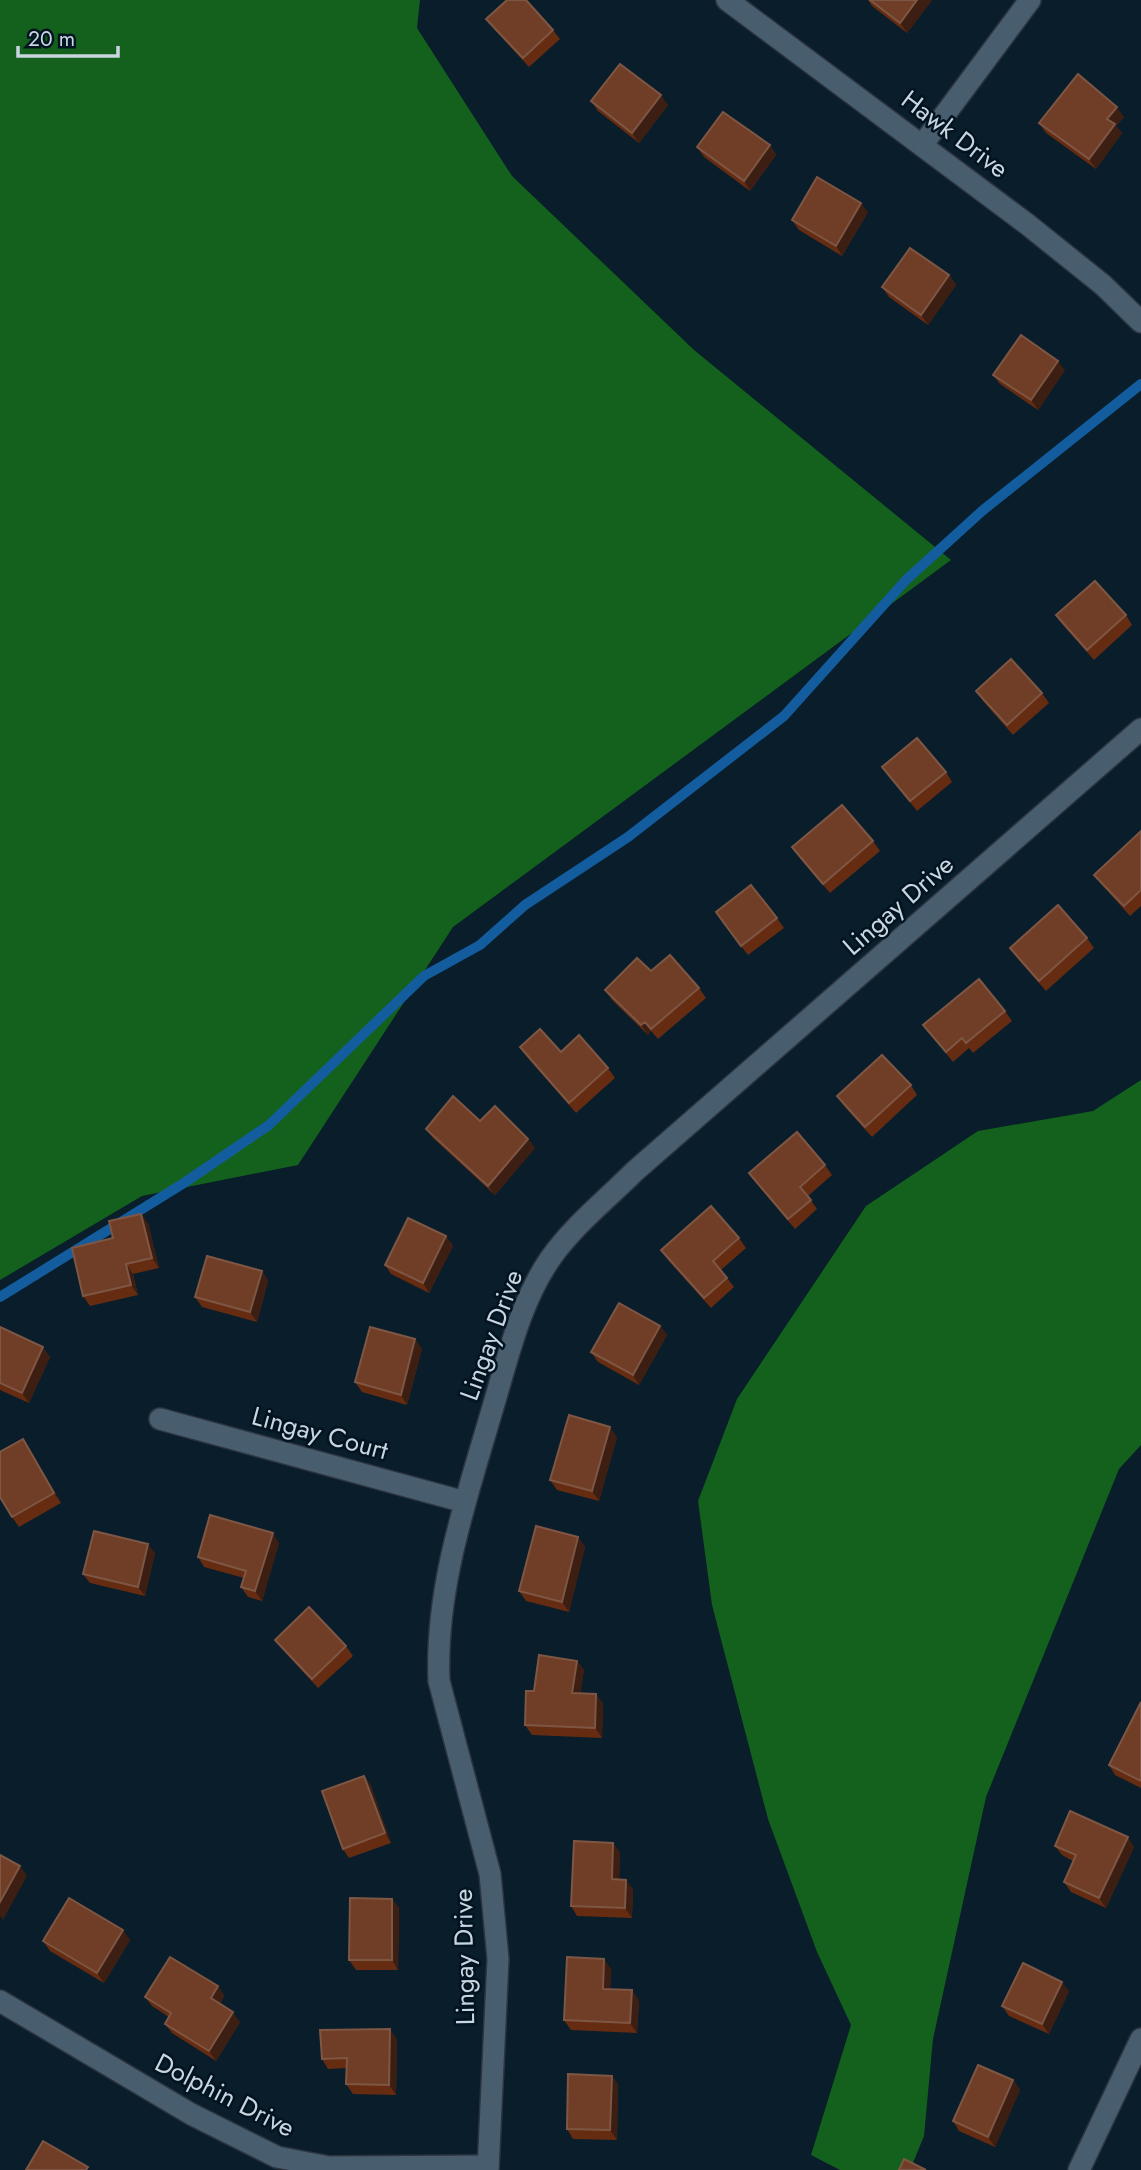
<svg xmlns="http://www.w3.org/2000/svg" width="1141" height="2170" viewBox="0 0 1141 2170" font-family="Jost,sans-serif">
  <style>
    .forest { fill: #13611c }
    .lines { fill: none; stroke-linecap: round; stroke-linejoin: round }
    .stream { stroke: #135d9f; stroke-width: 10 }
    .minor-casing { stroke: #2c3440; stroke-width: 24 }
    .minor { stroke: #485d6e; stroke-width: 21 }
    .wall { fill: #652c11 }
    .shaded-wall { fill: #3c1e12 }
    .building { fill: #703e27; stroke: #7e5644; stroke-width: 2 }
    .labels { text-anchor: middle; dominant-baseline: central; stroke-width: 5; stroke-linejoin: round; paint-order: stroke }
    .street-label { font-size: 26px; fill: #c9d5df; stroke: #021421 }
  </style>
  <rect width="100%" height="100%" fill="#091d2b"/>
  <!-- forest -->
  <g class="forest">
    <polygon points="0,0 420,0 417,28 512,176 694,350 951,560 453,927 298,1165 142,1196 0,1280"/>
    <polygon points="1141,1080 1141,1445 1119,1469 986,1797 933,2039 924,2136 910,2170 840,2170 811,2155 851,2025 817,1952 768,1819 712,1605 698,1501 737,1399 866,1206 978,1131 1093,1111"/>
  </g>
  <g class="lines">
    <!-- stream -->
    <polyline class="stream" points="0,1297 184,1183 269,1125 424,976 480,945 525,905 628,837 784,716 906,580 982,511 1141,384"/>
    <defs>
      <g id="minor">
        <polyline points="727,0 1027,224 1103,285 1141,322"/>
        <polyline points="923,144 1030,0"/>
        <polyline points="160,1419 465,1502"/>
        <polyline points="0,2001 191,2114 277,2157 329,2167 488,2166"/>
        <path d="M488 2170 498 1959 490 1874 439 1681C435 1587 467 1497 493 1407 508 1357 520 1303 550 1259 573 1226 607 1199 635 1171L1141 729"/>
        <polyline points="1079,2170 1141,2039"/>
      </g>
    </defs>
    <!-- minor casing -->
    <use href="#minor" class="minor-casing"/>
    <!-- minor -->
    <use href="#minor" class="minor"/>
  </g>
  <!-- wall -->
  <g class="wall">
    <polygon points="868,0 932,0 907,33 872,6"/>
    <polygon points="486,19 553,30 560,39 529,67 493,28"/>
    <polygon points="591,101 668,105 639,143 598,111"/>
    <polygon points="1124,117 1116,126 1122,133 1096,169 1046,133 1039,123"/>
    <polygon points="770,145 776,155 750,191 704,157 697,147"/>
    <polygon points="868,212 842,256 799,230 792,220"/>
    <polygon points="949,275 956,285 928,325 889,297 882,287"/>
    <polygon points="1065,370 1038,410 1000,384 993,375"/>
    <polygon points="1056,615 1126,615 1132,625 1094,660 1063,625"/>
    <polygon points="976,691 1042,693 1049,703 1013,735 983,701"/>
    <polygon points="882,767 946,772 952,782 917,811"/>
    <polygon points="1141,831 1141,906 1130,916 1101,884 1094,875"/>
    <polygon points="873,841 880,851 830,893 799,857 792,847"/>
    <polygon points="777,918 784,928 748,955 722,922"/>
    <polygon points="1087,938 1094,948 1046,991 1017,958 1010,948"/>
    <polygon points="699,988 706,998 658,1039 651,1031 648,1035 612,1000 605,990"/>
    <polygon points="1005,1011 1012,1021 973,1053 969,1048 953,1062 923,1025"/>
    <polygon points="520,1047 608,1068 615,1078 576,1113 527,1057"/>
    <polygon points="911,1085 917,1095 872,1137 844,1106 837,1096"/>
    <polygon points="480,1121 528,1139 535,1148 495,1195 433,1138 426,1129"/>
    <polygon points="825,1165 832,1175 808,1196 817,1209 795,1229 756,1183 749,1173"/>
    <polygon points="148,1223 159,1268 133,1274 138,1295 90,1306 83,1296 113,1238"/>
    <polygon points="446,1236 453,1246 429,1293 391,1274 385,1265"/>
    <polygon points="739,1238 746,1248 721,1270 734,1287 711,1308 668,1260 661,1250"/>
    <polygon points="262,1271 268,1281 257,1322 202,1307 195,1297"/>
    <polygon points="660,1326 667,1335 639,1385 598,1362 591,1352"/>
    <polygon points="0,1327 50,1357 29,1403 0,1390"/>
    <polygon points="422,1349 407,1405 362,1392 355,1382"/>
    <polygon points="617,1437 599,1501 557,1490 550,1480"/>
    <polygon points="23,1439 61,1503 19,1527 12,1517"/>
    <polygon points="578,1537 585,1547 569,1612 526,1601 519,1591"/>
    <polygon points="279,1543 262,1601 248,1597 241,1587 244,1578 204,1567 198,1557"/>
    <polygon points="155,1553 145,1596 90,1583 83,1574"/>
    <polygon points="275,1640 346,1646 353,1656 318,1688 282,1649"/>
    <polygon points="577,1661 584,1670 580,1693 596,1694 603,1704 602,1738 532,1735 525,1725 534,1691"/>
    <polygon points="1141,1702 1141,1788 1115,1775 1109,1765"/>
    <polygon points="364,1776 371,1786 391,1843 349,1858 343,1849"/>
    <polygon points="613,1843 620,1853 619,1879 633,1889 632,1918 577,1916 571,1906"/>
    <polygon points="1055,1846 1134,1847 1106,1908 1071,1892 1064,1882 1073,1861 1062,1855"/>
    <polygon points="392,1899 399,1908 398,1970 356,1970 349,1960"/>
    <polygon points="130,1940 104,1983 50,1951 43,1941"/>
    <polygon points="611,1969 610,1989 639,2000 637,2033 571,2030 564,2020"/>
    <polygon points="218,1986 224,1996 220,2004 240,2022 216,2061 172,2033 165,2024 169,2017 152,2006 145,1997"/>
    <polygon points="1069,1991 1049,2034 1009,2016 1002,2006"/>
    <polygon points="397,2039 396,2095 353,2094 346,2084 347,2068 328,2069 322,2059"/>
    <polygon points="612,2076 618,2085 617,2140 573,2139 567,2129"/>
    <polygon points="1013,2080 1020,2090 995,2147 959,2131 953,2121"/>
  </g>
  <!-- shaded-wall -->
  <g class="shaded-wall">
    <polygon points="917,0 932,0 907,33 900,23"/>
    <polygon points="661,95 668,105 639,143 632,133"/>
    <polygon points="1117,107 1124,117 1116,126 1122,133 1096,169 1089,159 1107,119"/>
    <polygon points="770,145 776,155 750,191 744,181"/>
    <polygon points="861,203 868,212 842,256 836,246"/>
    <polygon points="949,275 956,285 928,325 921,315"/>
    <polygon points="1058,361 1065,370 1038,410 1031,400"/>
    <polygon points="645,1022 651,1031 648,1035 641,1025"/>
    <polygon points="528,1139 535,1148 495,1195 488,1186"/>
    <polygon points="141,1214 148,1223 159,1268 152,1258"/>
    <polygon points="446,1236 453,1246 429,1293 423,1283"/>
    <polygon points="126,1264 133,1274 138,1295 131,1285"/>
    <polygon points="262,1271 268,1281 257,1322 250,1312"/>
    <polygon points="660,1326 667,1335 639,1385 633,1375"/>
    <polygon points="415,1339 422,1349 407,1405 401,1395"/>
    <polygon points="43,1347 50,1357 29,1403 22,1393"/>
    <polygon points="610,1427 617,1437 599,1501 592,1491"/>
    <polygon points="23,1439 29,1448 61,1503 54,1493"/>
    <polygon points="273,1533 279,1543 262,1601 255,1591"/>
    <polygon points="578,1537 585,1547 569,1612 562,1602"/>
    <polygon points="148,1544 155,1553 145,1596 138,1587"/>
    <polygon points="577,1661 584,1670 579,1703 572,1693"/>
    <polygon points="596,1694 603,1704 602,1738 595,1728"/>
    <polygon points="364,1776 371,1786 391,1843 385,1833"/>
    <polygon points="1128,1837 1134,1847 1106,1908 1099,1898"/>
    <polygon points="613,1843 620,1853 619,1889 612,1879"/>
    <polygon points="20,1866 27,1876 3,1920 0,1916 0,1902"/>
    <polygon points="626,1880 633,1889 632,1918 625,1908"/>
    <polygon points="392,1899 399,1908 398,1970 392,1960"/>
    <polygon points="123,1930 130,1940 104,1983 97,1973"/>
    <polygon points="604,1959 611,1969 609,1998 603,1989"/>
    <polygon points="1062,1982 1069,1991 1049,2034 1042,2024"/>
    <polygon points="218,1986 224,1996 217,2008 211,1998"/>
    <polygon points="632,1990 639,2000 637,2033 630,2023"/>
    <polygon points="233,2012 240,2022 216,2061 209,2051"/>
    <polygon points="390,2029 397,2039 396,2095 389,2085"/>
    <polygon points="612,2076 618,2085 617,2140 610,2130"/>
    <polygon points="1013,2080 1020,2090 995,2147 988,2137"/>
  </g>
  <!-- building -->
  <g class="building">
    <polygon points="507,0 526,0 553,30 523,58 486,19"/>
    <polygon points="870,0 917,0 900,23"/>
    <polygon points="620,64 661,95 632,133 591,101"/>
    <polygon points="1078,74 1117,107 1107,119 1115,124 1089,159 1039,123"/>
    <polygon points="723,112 770,145 744,181 697,147"/>
    <polygon points="817,177 861,203 836,246 792,220"/>
    <polygon points="910,248 949,275 921,315 882,287"/>
    <polygon points="1021,335 1058,361 1031,400 993,375"/>
    <polygon points="1095,581 1126,615 1087,650 1056,615"/>
    <polygon points="1011,659 1042,693 1007,725 976,691"/>
    <polygon points="917,738 946,772 910,801 882,767"/>
    <polygon points="842,805 873,841 823,884 792,847"/>
    <polygon points="1141,831 1141,890 1124,906 1094,875"/>
    <polygon points="751,885 777,918 741,946 716,912"/>
    <polygon points="1058,905 1087,938 1039,981 1010,948"/>
    <polygon points="670,955 699,988 651,1029 645,1022 641,1025 605,990 637,958 651,971"/>
    <polygon points="979,979 1005,1011 966,1043 962,1038 946,1052 923,1025"/>
    <polygon points="540,1029 561,1052 579,1035 608,1068 569,1103 520,1047"/>
    <polygon points="882,1055 911,1085 865,1127 837,1096"/>
    <polygon points="453,1096 480,1121 495,1106 528,1139 488,1186 426,1129"/>
    <polygon points="797,1132 825,1165 800,1187 811,1200 788,1219 749,1173"/>
    <polygon points="711,1206 739,1238 713,1261 727,1278 704,1298 661,1250"/>
    <polygon points="141,1214 152,1258 126,1264 131,1285 83,1296 72,1248 113,1238 109,1221"/>
    <polygon points="408,1218 446,1236 423,1283 385,1265"/>
    <polygon points="207,1256 262,1271 250,1312 195,1297"/>
    <polygon points="619,1303 660,1326 633,1375 591,1352"/>
    <polygon points="0,1327 43,1347 22,1393 0,1383"/>
    <polygon points="370,1327 415,1339 401,1395 355,1382"/>
    <polygon points="569,1415 610,1427 592,1491 550,1480"/>
    <polygon points="23,1439 54,1493 12,1517 0,1497 0,1452"/>
    <polygon points="210,1515 273,1533 255,1591 241,1587 246,1571 198,1557"/>
    <polygon points="536,1526 578,1537 562,1602 519,1591"/>
    <polygon points="94,1531 148,1544 138,1587 83,1574"/>
    <polygon points="309,1607 346,1646 312,1679 275,1640"/>
    <polygon points="539,1655 577,1661 572,1693 596,1694 595,1728 525,1725 526,1691 534,1691"/>
    <polygon points="1141,1702 1141,1781 1109,1765"/>
    <polygon points="364,1776 385,1833 343,1849 322,1791"/>
    <polygon points="1070,1811 1128,1837 1099,1898 1064,1882 1076,1855 1055,1846"/>
    <polygon points="574,1841 613,1843 612,1879 626,1880 625,1908 571,1906"/>
    <polygon points="0,1855 20,1866 0,1902"/>
    <polygon points="69,1898 123,1930 97,1973 43,1941"/>
    <polygon points="350,1898 392,1899 392,1960 349,1960"/>
    <polygon points="170,1957 218,1986 211,1998 233,2012 209,2051 165,2024 171,2013 145,1997"/>
    <polygon points="567,1957 604,1959 603,1989 632,1990 630,2023 564,2020"/>
    <polygon points="1023,1963 1062,1982 1042,2024 1002,2006"/>
    <polygon points="390,2029 389,2085 346,2084 347,2058 322,2059 320,2030"/>
    <polygon points="978,2065 1013,2080 988,2137 953,2121"/>
    <polygon points="568,2074 612,2076 610,2130 567,2129"/>
    <polygon points="43,2141 88,2167 86,2170 26,2170"/>
    <polygon points="904,2159 926,2170 899,2170"/>
  </g>
  <g class="labels">
    <!-- street labels -->
    <g class="street-label">
      <text transform="translate(955 134) rotate(37)">Hawk Drive</text>
      <text transform="translate(898 905) rotate(-41)">Lingay Drive</text>
      <text transform="translate(491 1335) rotate(-70)">Lingay Drive</text>
      <text transform="translate(320 1433) rotate(15)">Lingay Court</text>
      <text transform="translate(464 1957) rotate(-91)">Lingay Drive</text>
      <text transform="translate(225 2095) rotate(27)">Dolphin Drive</text>
    </g>
  </g>
  <!-- scale -->
  <path d="M18 46v10h100v-10" fill="none" stroke="#c9d5df" stroke-width="3.5"/>
  <text x="28" y="46" font-size="21" fill="#c9d5df" stroke="#021421" stroke-width="5" paint-order="stroke">20 m</text>
</svg>
